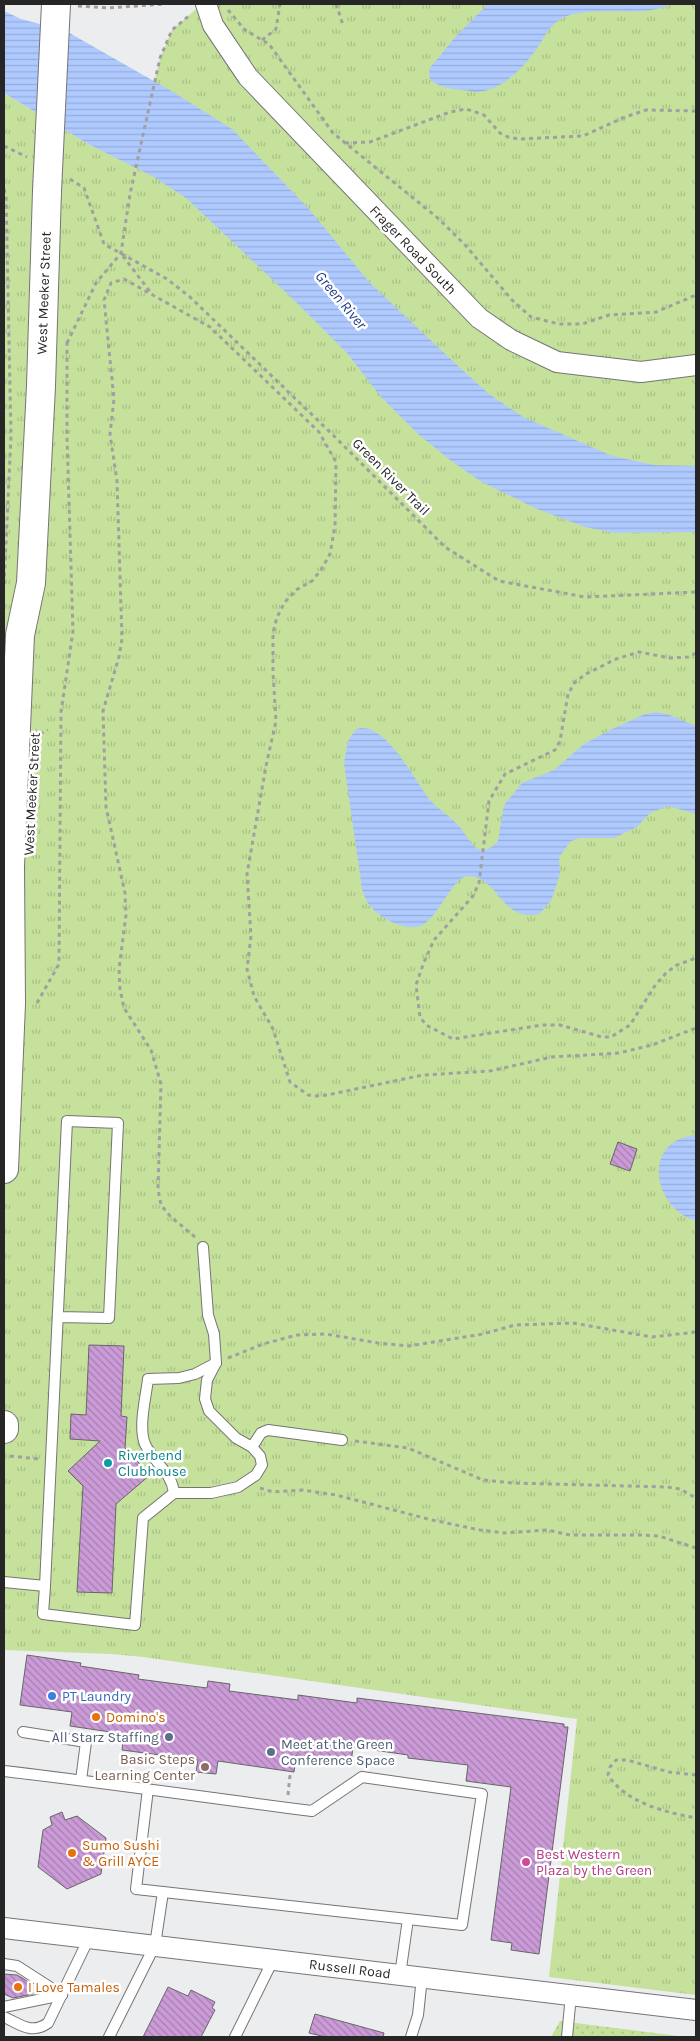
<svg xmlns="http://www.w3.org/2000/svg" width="700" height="2041" viewBox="0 0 700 2041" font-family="Karla,sans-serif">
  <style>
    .grass { fill: url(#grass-tufts) }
    .park { fill: url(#park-dots) }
    .water { fill: url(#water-rules) }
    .building { fill: url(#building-back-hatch); stroke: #676667 }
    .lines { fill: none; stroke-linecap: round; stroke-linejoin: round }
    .service-casing { stroke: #757576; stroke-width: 12 }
    .minor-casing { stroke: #757576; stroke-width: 22 }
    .secondary-casing { stroke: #757576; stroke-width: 30 }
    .path { stroke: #a0a0a1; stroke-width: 3; stroke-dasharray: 4 4; stroke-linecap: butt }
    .service { stroke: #fff; stroke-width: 10 }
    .minor { stroke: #fff; stroke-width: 20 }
    .secondary { stroke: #fff; stroke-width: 28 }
    .secondary-bridge-casing { stroke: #757576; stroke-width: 30; stroke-linecap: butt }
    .secondary-bridge { stroke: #fff; stroke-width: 28 }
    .culture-dot { fill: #0f9aa8; stroke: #fff; stroke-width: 2 }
    .shop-dot { fill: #3f7fe0; stroke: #fff; stroke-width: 2 }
    .food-dot { fill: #e8710a; stroke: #fff; stroke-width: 2 }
    .service-dot { fill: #5c6f8a; stroke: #fff; stroke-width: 2 }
    .education-dot { fill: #8d6e63; stroke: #fff; stroke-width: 2 }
    .hotel-dot { fill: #d1479c; stroke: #fff; stroke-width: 2 }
    .labels { text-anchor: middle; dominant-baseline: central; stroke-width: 5; stroke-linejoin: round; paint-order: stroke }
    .street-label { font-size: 14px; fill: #262627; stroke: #fff }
    .culture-label { font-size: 14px; fill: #0d838f; stroke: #fff; text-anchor: start }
    .shop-label { font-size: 14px; fill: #366cbe; stroke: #fff; text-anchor: start }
    .food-label { font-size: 14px; fill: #c56008; stroke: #fff; text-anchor: start }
    .service-label { font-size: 14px; fill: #4e5e75; stroke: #fff; text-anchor: end }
    .education-label { font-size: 14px; fill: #785e54; stroke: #fff; text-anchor: end }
    .hotel-label { font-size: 14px; fill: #b23c85; stroke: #fff; text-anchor: start }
    .water-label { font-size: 15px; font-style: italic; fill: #1c3c86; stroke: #fff }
  </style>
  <defs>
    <pattern id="grass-tufts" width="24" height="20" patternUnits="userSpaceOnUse" patternTransform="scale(1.25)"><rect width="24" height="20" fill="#c5e19b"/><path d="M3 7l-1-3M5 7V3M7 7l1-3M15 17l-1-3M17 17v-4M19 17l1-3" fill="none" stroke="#a9c186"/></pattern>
    <pattern id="park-dots" width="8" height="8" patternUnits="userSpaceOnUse" patternTransform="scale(1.25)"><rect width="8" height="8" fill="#c5e19b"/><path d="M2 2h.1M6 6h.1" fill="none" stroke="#a9c186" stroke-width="1.8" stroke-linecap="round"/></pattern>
    <pattern id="water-rules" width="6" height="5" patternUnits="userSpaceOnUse" patternTransform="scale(1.25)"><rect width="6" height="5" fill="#afcafe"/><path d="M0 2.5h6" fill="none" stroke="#96adda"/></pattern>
    <pattern id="building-back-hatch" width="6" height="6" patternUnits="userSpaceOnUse" patternTransform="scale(1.25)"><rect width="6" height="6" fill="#cb9bd8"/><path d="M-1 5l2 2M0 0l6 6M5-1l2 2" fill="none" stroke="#a57eaf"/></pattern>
  </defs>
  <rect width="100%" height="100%" fill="#ecedee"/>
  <!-- grass -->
  <polygon class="grass" points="202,4 696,4 696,1995 549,1977 577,1719 143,1657 112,1654 4,1650 4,93 88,144 135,167 160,58 172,30"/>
  <!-- park -->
  <polygon class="park" points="560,2021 686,2037 551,2037"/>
  <!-- water -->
  <g class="water">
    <path d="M488 4H672C640 19 601 5 567 16 554 21 548 30 541 42 527 64 505 90 477 92 472 92 467 90 462 90 449 89 441 87 430 80L429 69 456 36Z"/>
    <polygon points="4,11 21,19 66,31 173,92 232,129 308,208 370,283 458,366 489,394 523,417 612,456 655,465 696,466 696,532 615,533 585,527 537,509 480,481 450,460 418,434 381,397 347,353 297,303 186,198 154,177 88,144 4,93"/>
    <path d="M656 712 667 714 696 726V814L668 806 650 813 637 827 614 838H580L571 841 559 857 560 874 551 901 539 914C500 922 500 877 468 876 453 876 439 917 422 925 407 933 380 918 370 906 366 901 364 895 362 889L344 763 348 741 356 729C385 719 416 783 430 800 439 810 450 816 459 826 471 840 478 863 498 841L504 805 522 783 554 770 584 744 612 729 645 714Z"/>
    <path d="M696 1135V1221C652 1208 641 1140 696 1135Z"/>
  </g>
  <!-- building -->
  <g class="building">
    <polygon points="618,1142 637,1149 630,1171 610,1164"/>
    <polygon points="89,1345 124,1346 121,1416 127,1417 125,1448 150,1475 116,1504 112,1593 77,1592 83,1486 68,1471 100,1441 70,1439 71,1414 86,1415"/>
    <polygon points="27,1655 81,1663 80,1666 139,1675 138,1679 207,1688 208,1681 230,1684 229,1691 298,1700 298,1695 357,1703 357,1698 564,1724 564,1727 568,1727 539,1954 511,1950 512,1943 491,1940 511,1787 466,1781 468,1765 408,1758 408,1755 353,1747 351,1763 296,1755 294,1772 218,1761 216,1774 196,1772 198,1760 122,1750 124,1734 70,1726 72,1712 20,1705"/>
    <polygon points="62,1812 65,1820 77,1816 106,1838 101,1874 67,1889 38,1867 43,1830 52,1825 50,1817"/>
    <polygon points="4,1974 17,1975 24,1979 31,1984 33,1994 13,1998 4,1994"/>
    <polygon points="168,1987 188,1996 191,1990 215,2002 212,2008 215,2010 201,2037 143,2037"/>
    <polygon points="315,2014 384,2033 383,2037 326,2037 309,2033"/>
  </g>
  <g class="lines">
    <defs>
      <g id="service">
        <polyline points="252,1447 261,1433 268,1430 342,1440"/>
        <polyline points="174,1493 211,1493 238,1487 256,1475 262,1465 260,1456 252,1447 236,1438 209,1411 205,1399 207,1380 216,1363 214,1334 208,1315 203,1247"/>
        <polyline points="4,1582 45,1586 67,1121 118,1123 109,1318 58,1317"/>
        <path d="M45 1586 43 1614 135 1625 143 1518 174 1493C172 1472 153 1462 145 1444 138 1427 146 1397 148 1379L179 1378 195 1374 216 1363"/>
        <polyline points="23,1732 86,1742 81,1780"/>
        <path d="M4 1771C107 1783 209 1798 312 1811L362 1777 482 1794 462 1925 136 1889 148 1789"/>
        <polyline points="4,1964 17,1966 62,1995"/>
        <polyline points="400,1975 408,1919"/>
        <polyline points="4,2007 62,1995"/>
        <path d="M4 2017C20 2024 31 2035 48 2023L89 1938"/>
        <polyline points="109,2037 155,1945 163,1892"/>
        <polyline points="235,2037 273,1960"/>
        <polyline points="411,2037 418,2015 422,1977"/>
        <polyline points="567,2037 571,1995"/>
      </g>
      <g id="minor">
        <polyline points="206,4 213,25 248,77 479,318 511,340 557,362 641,372 696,365"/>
        <polyline points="4,1928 696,2010"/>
      </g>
      <g id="secondary">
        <polyline points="4,1169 11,1004 10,866 20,635 31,583 41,386 47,191"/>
        <polyline points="4,1425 4,1429"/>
      </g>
    </defs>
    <!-- service casing -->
    <use href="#service" class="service-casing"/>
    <!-- minor casing -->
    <use href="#minor" class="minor-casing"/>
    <!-- secondary casing -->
    <use href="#secondary" class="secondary-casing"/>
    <!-- path -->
    <g class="path">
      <polyline points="336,4 343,25"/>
      <polyline points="78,6 108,8 165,4"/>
      <polyline points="228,10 245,30 269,44 333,133 439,219 466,246 512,300 531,317 559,324 582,324 609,315 656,312 696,295"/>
      <polyline points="262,40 276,29 280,4"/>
      <polyline points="345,143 370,142 450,112 466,109 484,115 500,133 508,137 519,139 583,136 625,117 646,110 696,111"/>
      <polyline points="4,146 27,157"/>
      <polyline points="70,179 84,188 104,244 167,279 190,297 333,435 445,547 499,581 585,597 696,592"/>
      <polyline points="4,189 6,195 11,436 4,587"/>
      <polyline points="123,256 151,293"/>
      <polyline points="67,343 96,283 121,253 130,194 160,58 172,30 190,15"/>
      <polyline points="696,653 688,657 670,658 639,652 616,659 586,674 575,682 568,694 560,741 555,750 505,774 489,801 479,883 473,896 434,940 424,962 416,985 420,1017 426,1025 453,1039 542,1025 560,1025 602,1037 611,1037 630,1025 654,987 666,973 677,965 696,958"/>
      <polyline points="40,734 48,730"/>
      <polyline points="37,1003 59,964 61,712 73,631 67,437 67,341"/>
      <polyline points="195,1237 170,1216 161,1205 158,1189 161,1084 151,1050 124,1008 120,989 119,969 126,915 125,893 106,807 103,711 119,657 122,639 117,481 110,434 114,399 104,300 111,283 124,279 210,327 319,432 336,462 335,526 330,554 321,570 312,581 296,590 285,602 277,617 273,633 273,673 276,721 266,766 247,874 251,936 247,969 254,996 273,1029 290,1082 308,1095 317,1096 327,1095 423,1075 490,1071 552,1057 619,1053 652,1045 696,1028"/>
      <polyline points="228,1358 263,1344 297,1335 326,1334 378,1343 409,1346 483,1334 515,1325 573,1323 652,1337 696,1332"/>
      <polyline points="355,1441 408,1448 483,1480 513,1483 667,1487 680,1489 696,1498"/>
      <polyline points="10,1456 39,1459"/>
      <polyline points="260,1488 273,1492 302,1490 336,1495 432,1520 480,1530 504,1533 547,1530 570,1535 641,1535 659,1536 696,1548"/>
      <path d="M696 1775 669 1772 627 1760H616L610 1767 608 1775C626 1803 665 1812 696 1818"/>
      <polyline points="288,1795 290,1775"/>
    </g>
    <!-- service -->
    <use href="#service" class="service"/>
    <!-- minor -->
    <use href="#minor" class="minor"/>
    <!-- secondary -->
    <use href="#secondary" class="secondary"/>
    <defs>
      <polyline id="secondary-bridge" points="47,191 56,4"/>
    </defs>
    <!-- secondary-bridge casing -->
    <use href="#secondary-bridge" class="secondary-bridge-casing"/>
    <!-- secondary-bridge -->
    <use href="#secondary-bridge" class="secondary-bridge"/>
  </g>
  <!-- markers -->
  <circle class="culture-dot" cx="108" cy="1463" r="5"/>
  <circle class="shop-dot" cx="52" cy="1696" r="5"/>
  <g class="food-dot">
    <circle cx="96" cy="1717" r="5"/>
    <circle cx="72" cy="1853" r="5"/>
    <circle cx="18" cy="1987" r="5"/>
  </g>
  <g class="service-dot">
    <circle cx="169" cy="1737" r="5"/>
    <circle cx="271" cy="1752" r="5"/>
  </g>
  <circle class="education-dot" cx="205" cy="1767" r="5"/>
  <circle class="hotel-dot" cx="526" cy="1862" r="5"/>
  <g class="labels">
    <!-- street labels -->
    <g class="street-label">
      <text transform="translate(413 250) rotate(46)">Frager Road South</text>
      <text transform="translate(44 293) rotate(-88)">West Meeker Street</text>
      <text transform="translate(391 477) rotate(45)">Green River Trail</text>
      <text transform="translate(32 794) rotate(-87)">West Meeker Street</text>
      <text transform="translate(350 1969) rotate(7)">Russell Road</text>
    </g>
    <!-- culture labels -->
    <g class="culture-label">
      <text x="118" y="1455">Riverbend<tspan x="118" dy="16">Clubhouse</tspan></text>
    </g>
    <!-- shop labels -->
    <g class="shop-label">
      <text x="62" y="1696">PT Laundry</text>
    </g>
    <!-- food labels -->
    <g class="food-label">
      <text x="106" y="1717">Domino's</text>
      <text x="82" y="1845">Sumo Sushi<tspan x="82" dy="16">&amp; Grill AYCE</tspan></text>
      <text x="28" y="1987">I Love Tamales</text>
    </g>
    <!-- service labels -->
    <g class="service-label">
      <text x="159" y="1737">All Starz Staffing</text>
      <text x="281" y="1744" text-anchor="start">Meet at the Green<tspan x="281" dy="16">Conference Space</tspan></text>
    </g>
    <!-- education labels -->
    <g class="education-label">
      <text x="195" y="1759">Basic Steps<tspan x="195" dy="16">Learning Center</tspan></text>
    </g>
    <!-- hotel labels -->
    <g class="hotel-label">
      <text x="536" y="1854">Best Western<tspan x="536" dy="16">Plaza by the Green</tspan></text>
    </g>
    <!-- water labels -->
    <g class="water-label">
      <text transform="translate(341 300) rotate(50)">Green River</text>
    </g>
  </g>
  <!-- border -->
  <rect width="700" height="2041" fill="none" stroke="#262627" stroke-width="10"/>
</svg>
